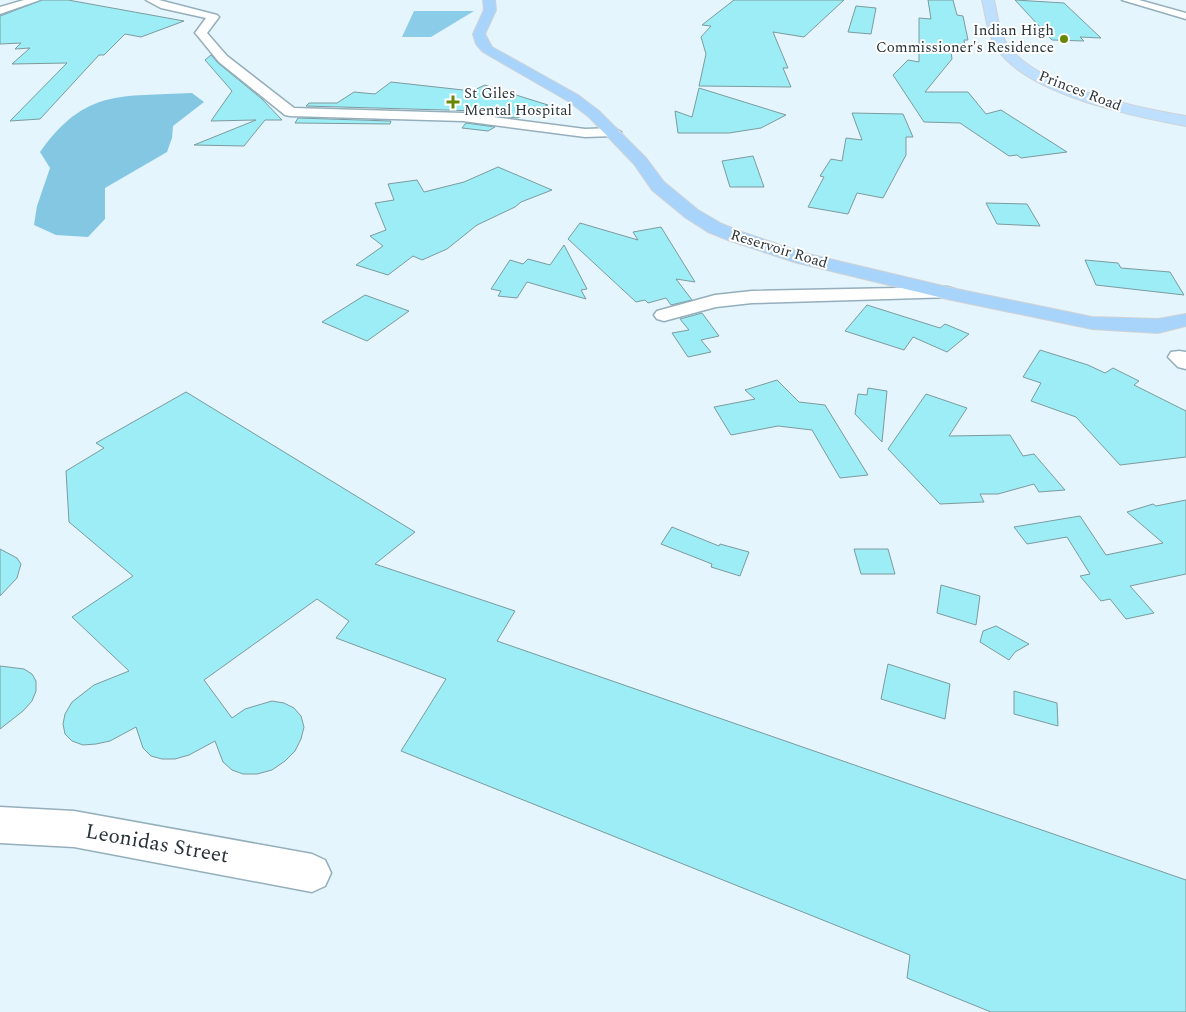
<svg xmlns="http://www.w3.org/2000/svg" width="1186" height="1012" viewBox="0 0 1186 1012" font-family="Spectral,serif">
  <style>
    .green { fill: #8bcde9 }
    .forest { fill: #84c7e3 }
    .building { fill: #9dedf6; stroke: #7c9b9e }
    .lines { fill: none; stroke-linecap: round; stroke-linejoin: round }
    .minor-casing { stroke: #94afbb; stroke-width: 3 }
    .primary-casing { stroke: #d0d2d3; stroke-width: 2 }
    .trunk-casing { stroke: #d0d2d3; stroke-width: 2 }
    .minor { fill: #fff; fill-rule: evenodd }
    .primary { fill: #bedffd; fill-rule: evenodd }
    .trunk { fill: #a8d4fc; fill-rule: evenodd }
    .poi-dot { fill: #668806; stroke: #fff; stroke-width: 2 }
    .labels { text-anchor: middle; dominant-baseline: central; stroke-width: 4; stroke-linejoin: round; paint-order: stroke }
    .far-poi-label { font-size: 15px; fill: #293439; stroke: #fff; text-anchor: end }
    .far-street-label { font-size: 15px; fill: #293439; stroke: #fff }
    .near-street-label { font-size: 21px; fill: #293439; stroke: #fff }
  </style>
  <rect width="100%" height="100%" fill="#e4f5fd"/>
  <!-- green -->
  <polygon class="green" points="414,11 474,11 431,37 402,37"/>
  <!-- forest -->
  <path class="forest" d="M192 93 204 102 173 126 172 138 167 152 105 188V219L88 237 56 235 34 225 37 206 50 168 40 152C86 88 120 97 192 93Z"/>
  <!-- building -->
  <g class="building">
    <polygon points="42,0 68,0 184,21 141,37 125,34 104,55 99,55 40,119 10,121 67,63 12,64 30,48 15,49 21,43 0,44 0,16"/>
    <polygon points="734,0 844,0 804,37 773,32 788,68 783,68 791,87 699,86 706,54 701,37 711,26 702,25"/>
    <polygon points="928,0 953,0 957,15 963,16 968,40 964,40 966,52 951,51 952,59 925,92 968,92 986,114 1001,110 1067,152 1021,158 1017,155 1009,156 960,123 924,122 893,75 908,60 919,62 919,18 931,19"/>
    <polygon points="1015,0 1064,3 1101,38 1080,37 1084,41 1052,40"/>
    <polygon points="856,6 876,8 871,34 848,32"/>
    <polygon points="211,55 218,63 262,99 282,120 265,120 244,146 194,145 256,120 211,121 232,91 205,60"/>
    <polygon points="391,82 472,91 485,85 513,96 516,95 548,105 517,118 477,113 479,111 306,106 309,103 337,103 354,92 375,94"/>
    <polygon points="699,88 786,115 761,128 729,133 678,133 675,111 692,117"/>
    <polygon points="852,113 903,114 913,137 906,137 906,155 883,198 857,193 848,214 808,207 824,177 820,176 831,159 842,161 846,138 862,140"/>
    <polygon points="298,118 391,121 390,124 295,123"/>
    <polygon points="466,123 495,127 488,131 462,128"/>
    <polygon points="753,156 764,187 730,187 722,161"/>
    <polygon points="498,167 552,190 521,202 515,207 477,225 447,249 422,260 413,256 388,275 356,265 383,246 370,236 386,230 375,203 394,200 388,184 417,180 424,192 464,182"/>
    <polygon points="986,203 1027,204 1040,226 997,224"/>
    <polygon points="580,223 638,240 633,232 661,227 695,282 676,279 692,300 671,305 666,298 648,303 645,300 636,302 568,239"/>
    <polygon points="564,245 587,289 581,290 586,299 527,282 517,298 498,296 501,291 491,289 510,260 523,264 528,259 550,265"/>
    <polygon points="1085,260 1118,263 1121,268 1170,272 1184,295 1096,285"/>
    <polygon points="365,295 409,311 367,341 322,322"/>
    <polygon points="867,305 940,328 945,324 969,334 947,352 913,337 904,350 845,331"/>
    <polygon points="702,313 719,336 701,340 711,352 688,357 672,333 689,330 680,319"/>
    <polygon points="1040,350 1088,365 1105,373 1113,368 1139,381 1134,385 1186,411 1186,457 1120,465 1076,417 1031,401 1041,383 1023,377"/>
    <polygon points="777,380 799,402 825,405 868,475 840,478 812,430 778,426 731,435 714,407 755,399 745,390"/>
    <polygon points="868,388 887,391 882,442 855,414 858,394 867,395"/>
    <polygon points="186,392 415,532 375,564 515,611 497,641 1186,880 1186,1012 991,1012 907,978 910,955 401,751 446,679 336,638 349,621 317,599 204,680 232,718 245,709 272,701 284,703 294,708 301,716 304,727 301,739 295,751 285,761 272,770 257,774 243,774 232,770 223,762 215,741 189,755 175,759 162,759 151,756 143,748 136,727 110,741 96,744 83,745 72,741 65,734 63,724 65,714 72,702 94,685 129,671 72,617 133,576 69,522 66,471 104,448 96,443"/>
    <polygon points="926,394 967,408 949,436 1010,435 1023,456 1034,454 1065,490 1039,492 1034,484 998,494 980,494 984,502 940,504 888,449"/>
    <polygon points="1186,500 1186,574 1130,586 1154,613 1126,619 1110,599 1101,601 1080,576 1090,574 1067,537 1027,544 1014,527 1080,516 1106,555 1163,543 1127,512 1153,504 1156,506"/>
    <polygon points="672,527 719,546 720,544 749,552 740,576 711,567 712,564 661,544"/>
    <polygon points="0,549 17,558 21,564 17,578 0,596"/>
    <polygon points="854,549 888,549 895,574 861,574"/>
    <polygon points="941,585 980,596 976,625 937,613"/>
    <polygon points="996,626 1029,644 1015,652 1009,660 980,642 983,631"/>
    <polygon points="888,664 950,684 945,719 881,699"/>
    <polygon points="0,666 24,669 32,674 36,681 36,691 32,701 23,711 0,729"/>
    <polygon points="1014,691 1057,703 1058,726 1014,714"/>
  </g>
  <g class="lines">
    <defs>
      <g id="minor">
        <polygon points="24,0 40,0 0,14 0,7"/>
        <polygon points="146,0 159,0 217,15 219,17 207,33 227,56 294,108 463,113 585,129 614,128 621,132 614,136 585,137 463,121 290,116 285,115 219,62 197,35 195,33 206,18 161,8"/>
        <polygon points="1122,0 1139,0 1186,13 1186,19"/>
        <polygon points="947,287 954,289 957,293 954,297 752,303 716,307 664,321 657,319 654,315 657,311 715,295 752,291"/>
        <polygon points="1179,351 1186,352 1186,369 1178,367 1168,357 1171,352"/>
        <polygon points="0,807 74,811 312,854 325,860 331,873 325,886 312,892 74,847 0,843"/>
      </g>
      <path id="primary" d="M982 0H994C997 14 999 32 1007 44 1035 87 1138 108 1186 116V126C1133 116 1026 95 996 47 987 33 986 16 982 0Z"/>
      <polygon id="trunk" points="483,0 495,0 496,10 485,34 492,47 578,95 599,111 646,158 664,182 698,210 722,224 742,232 800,252 947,287 1092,317 1158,319 1186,314 1186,326 1158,333 1092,329 947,299 794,262 728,240 708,232 686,218 652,190 634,164 589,117 568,101 483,52 476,44 473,34 484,10"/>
    </defs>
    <!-- minor casing -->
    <use href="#minor" class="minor-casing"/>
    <!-- primary casing -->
    <use href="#primary" class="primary-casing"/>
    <!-- trunk casing -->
    <use href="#trunk" class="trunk-casing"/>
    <!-- minor -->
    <use href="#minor" class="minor"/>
    <!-- primary -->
    <use href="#primary" class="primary"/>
    <!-- trunk -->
    <use href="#trunk" class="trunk"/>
  </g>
  <!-- markers -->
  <g class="poi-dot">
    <circle cx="1064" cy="39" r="5"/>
    <path d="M450.5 94.5h5v5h5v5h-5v5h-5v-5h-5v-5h5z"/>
  </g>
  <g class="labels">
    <!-- far-poi labels -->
    <g class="far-poi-label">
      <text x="1054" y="30">Indian High<tspan x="1054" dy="17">Commissioner's Residence</tspan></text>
      <text x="464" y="93" text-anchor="start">St Giles<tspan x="464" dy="17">Mental Hospital</tspan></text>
    </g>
    <!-- far-street labels -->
    <g class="far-street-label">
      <text transform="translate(1080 91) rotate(21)">Princes Road</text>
      <text transform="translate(779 249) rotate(17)">Reservoir Road</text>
    </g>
    <!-- near-street labels -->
    <g class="near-street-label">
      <text transform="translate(157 844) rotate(10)">Leonidas Street</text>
    </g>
  </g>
</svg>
